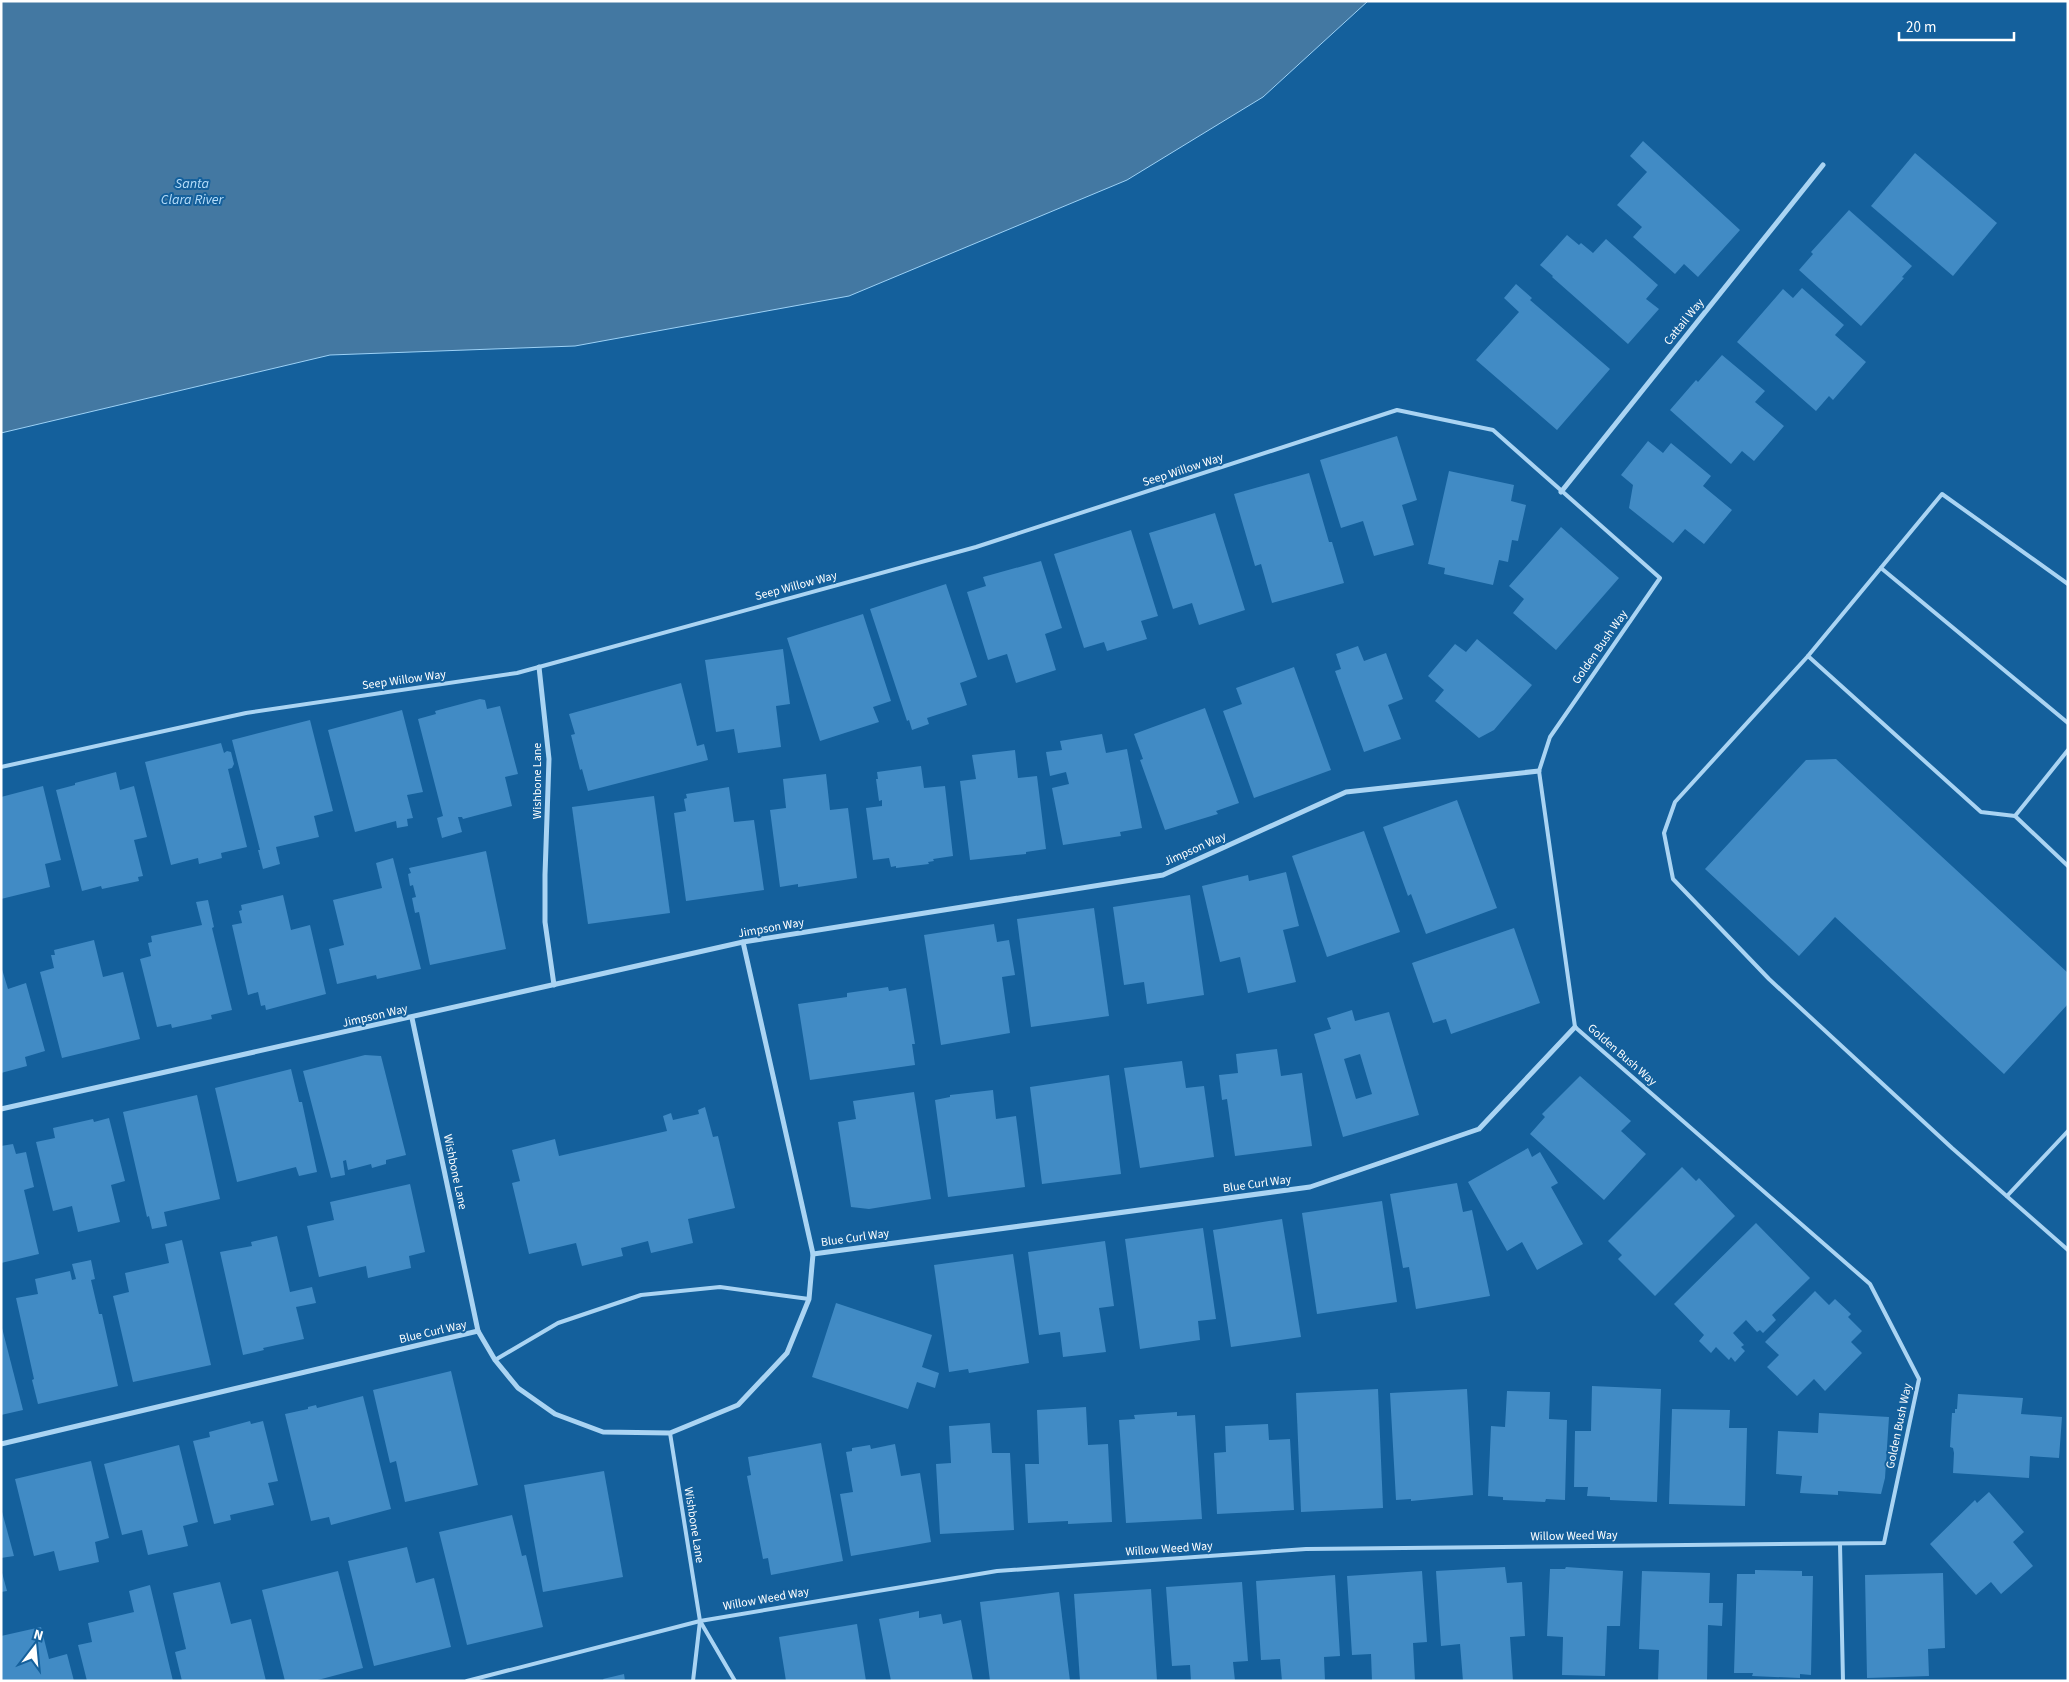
<svg xmlns="http://www.w3.org/2000/svg" width="2069" height="1682" viewBox="0 0 2069 1682" font-family="'Source Sans 3',sans-serif">
  <style>
    .water { fill: #4378a2; stroke: #9cd1f6 }
    .building { fill: #418bc5; fill-rule: evenodd }
    .lines { fill: none; stroke-linecap: round; stroke-linejoin: round }
    .service { stroke: #aad4f3; stroke-width: 4 }
    .minor { stroke: #aad4f3; stroke-width: 5 }
    .labels { text-anchor: middle; dominant-baseline: central; stroke-width: 4; stroke-linejoin: round; paint-order: stroke }
    .street-label { font-size: 12px; fill: #fff; stroke: #14609c }
    .water-label { font-size: 14px; font-style: italic; fill: #b6ddfa; stroke: #14609c }
  </style>
  <rect width="100%" height="100%" fill="#14609c"/>
  <!-- water -->
  <polygon class="water" points="1,1 1368,1 1263,97 1127,180 849,296 575,346 330,355 1,433"/>
  <!-- building -->
  <g class="building">
    <polygon points="1643,141 1740,230 1698,277 1684,264 1675,274 1633,237 1642,227 1617,205 1647,172 1630,156"/>
    <polygon points="1915,153 1997,223 1953,276 1871,206"/>
    <polygon points="1849,210 1912,266 1902,277 1904,278 1861,326 1799,270 1813,254 1811,252"/>
    <polygon points="1567,235 1579,245 1581,243 1593,253 1606,239 1658,285 1646,299 1659,309 1628,344 1552,277 1553,276 1540,265"/>
    <polygon points="1516,284 1532,298 1530,300 1610,369 1557,430 1476,360 1519,312 1504,298"/>
    <polygon points="1802,288 1844,325 1835,335 1866,362 1833,400 1829,396 1816,411 1737,342 1783,289 1793,298"/>
    <polygon points="1722,355 1765,391 1755,402 1784,426 1754,461 1742,451 1731,464 1670,410 1696,380 1698,382"/>
    <polygon points="1397,436 1417,500 1402,505 1414,545 1374,556 1363,521 1341,528 1320,460"/>
    <polygon points="1648,441 1663,453 1671,443 1711,476 1703,486 1732,510 1704,544 1685,529 1673,543 1629,508 1633,485 1621,475"/>
    <polygon points="1449,471 1514,485 1511,501 1526,505 1518,541 1512,540 1508,562 1499,560 1493,585 1444,574 1445,568 1428,564"/>
    <polygon points="1309,473 1329,542 1332,542 1344,583 1272,603 1261,564 1255,566 1234,494"/>
    <polygon points="1215,513 1245,610 1199,625 1192,603 1173,609 1149,533"/>
    <polygon points="1561,527 1619,578 1556,650 1513,613 1524,599 1509,586"/>
    <polygon points="1131,530 1158,616 1141,621 1147,639 1107,651 1104,642 1084,648 1054,554"/>
    <polygon points="1041,561 1062,628 1045,634 1056,670 1016,683 1007,654 988,660 967,592 986,586 983,577"/>
    <polygon points="946,584 977,677 960,683 967,705 927,718 929,724 912,730 909,720 907,721 870,609"/>
    <polygon points="863,614 891,701 873,707 879,722 820,741 787,638"/>
    <polygon points="1477,639 1532,685 1494,730 1479,738 1435,701 1444,690 1428,676 1455,644 1466,652"/>
    <polygon points="1358,646 1364,661 1386,653 1403,699 1388,705 1401,739 1364,752 1335,671 1341,669 1336,654"/>
    <polygon points="783,649 790,704 776,706 781,747 738,753 734,729 716,732 705,660"/>
    <polygon points="1294,667 1331,770 1254,798 1223,711 1242,704 1236,688"/>
    <polygon points="681,683 697,746 704,744 708,760 588,791 582,769 580,770 571,735 575,734 569,714"/>
    <polygon points="480,699 485,700 487,709 500,706 518,774 505,777 512,806 463,819 462,817 458,817 462,832 442,838 437,818 443,816 418,719 436,714 435,711"/>
    <polygon points="1205,708 1239,803 1216,811 1218,814 1165,830 1140,760 1143,759 1134,734"/>
    <polygon points="402,710 423,792 407,795 413,818 407,819 408,826 397,828 396,821 355,832 328,730"/>
    <polygon points="310,720 333,811 314,816 319,837 276,847 280,864 263,869 258,850 260,850 232,740"/>
    <polygon points="1102,734 1106,753 1127,749 1142,828 1120,832 1121,836 1063,845 1052,788 1069,784 1066,772 1050,776 1046,752 1062,750 1060,741"/>
    <polygon points="221,743 224,753 227,751 231,752 234,764 232,768 228,769 247,847 221,853 222,858 199,864 198,858 171,865 145,762"/>
    <polygon points="1015,750 1018,778 1037,776 1046,849 1026,852 1026,854 970,860 960,781 976,779 972,755"/>
    <polygon points="1836,759 2068,973 2068,1004 2004,1074 1835,917 1799,956 1705,869 1806,760"/>
    <polygon points="921,766 924,788 945,786 953,856 933,859 934,861 928,862 929,864 896,868 896,866 891,867 889,858 873,860 866,808 882,806 882,800 879,801 876,779 878,779 877,772"/>
    <polygon points="116,772 120,790 134,786 147,837 134,840 143,876 138,877 139,881 102,889 101,886 82,891 56,790 75,785 75,783"/>
    <polygon points="826,774 830,810 848,808 857,878 798,887 798,884 780,887 770,810 786,808 783,779"/>
    <polygon points="43,786 61,860 45,864 50,887 1,899 1,797"/>
    <polygon points="729,787 734,822 754,820 764,890 686,901 674,813 686,811 684,799 687,798 686,794"/>
    <polygon points="654,796 670,913 588,924 572,807"/>
    <polygon points="1457,800 1497,908 1426,934 1411,894 1408,896 1383,827"/>
    <polygon points="1364,831 1400,932 1327,957 1292,856"/>
    <polygon points="486,851 506,949 430,965 419,912 415,913 412,898 416,897 413,885 410,886 408,874 411,873 409,868"/>
    <polygon points="393,858 421,969 377,979 376,975 337,984 329,949 344,945 333,900 382,888 376,863"/>
    <polygon points="1286,872 1299,926 1283,930 1296,982 1248,993 1240,957 1220,962 1202,886 1248,875 1249,881"/>
    <polygon points="283,895 291,930 310,925 326,994 266,1010 265,1005 261,1006 258,992 248,995 232,925 242,923 239,911 242,910 241,905"/>
    <polygon points="1190,895 1204,995 1147,1004 1144,982 1124,985 1113,907"/>
    <polygon points="208,900 214,927 212,928 232,1010 211,1015 212,1019 172,1028 171,1024 157,1027 140,959 151,956 148,943 152,942 151,936 202,925 196,902"/>
    <polygon points="1094,908 1109,1016 1031,1027 1017,919"/>
    <polygon points="994,924 997,942 1009,940 1015,975 1002,977 1010,1033 941,1045 924,935"/>
    <polygon points="1514,928 1540,1003 1451,1034 1446,1019 1433,1023 1412,963"/>
    <polygon points="94,940 103,977 123,972 140,1039 62,1058 40,972 54,968 51,955 55,955 54,950"/>
    <polygon points="1,966 8,989 26,983 45,1051 25,1057 27,1066 1,1073"/>
    <polygon points="888,987 889,991 906,988 915,1044 912,1044 915,1065 810,1080 798,1004 847,997 847,993"/>
    <path d="M1352 1010 1355 1021 1389 1012 1419 1115 1343 1137 1314 1034 1331 1029 1327 1018ZM1360 1054 1372 1094 1356 1099 1344 1059Z"/>
    <polygon points="1277,1049 1281,1076 1302,1073 1312,1146 1235,1156 1227,1099 1222,1100 1219,1075 1238,1073 1236,1054"/>
    <polygon points="365,1055 381,1056 406,1155 386,1160 386,1164 372,1168 371,1164 348,1170 346,1160 343,1161 345,1175 331,1178 303,1071"/>
    <polygon points="1182,1061 1186,1088 1204,1086 1214,1157 1140,1168 1124,1068"/>
    <polygon points="291,1069 299,1102 302,1102 317,1172 299,1176 296,1167 237,1182 215,1088"/>
    <polygon points="1109,1075 1121,1174 1042,1184 1030,1087"/>
    <polygon points="1580,1076 1631,1121 1621,1131 1646,1154 1604,1200 1530,1134 1545,1117 1542,1114"/>
    <polygon points="993,1090 996,1119 1016,1116 1025,1187 948,1197 935,1100 950,1097 950,1095"/>
    <polygon points="914,1092 931,1199 869,1209 851,1207 838,1122 856,1119 853,1101"/>
    <polygon points="197,1095 220,1199 164,1212 167,1226 152,1229 149,1216 147,1217 123,1112"/>
    <polygon points="705,1107 713,1137 718,1136 735,1208 688,1219 693,1243 651,1253 648,1241 621,1248 623,1256 582,1266 576,1243 529,1254 512,1183 520,1181 512,1150 555,1139 559,1156 667,1131 663,1116 671,1113 673,1120 699,1114 698,1110"/>
    <polygon points="109,1118 125,1181 111,1185 120,1222 78,1232 72,1206 53,1211 36,1142 55,1138 53,1128 93,1119 94,1122"/>
    <polygon points="13,1144 16,1154 26,1152 34,1187 24,1190 39,1254 1,1263 1,1146"/>
    <polygon points="1528,1148 1532,1157 1540,1152 1558,1183 1551,1187 1583,1244 1537,1270 1522,1242 1507,1251 1468,1182"/>
    <polygon points="1682,1167 1696,1181 1699,1178 1735,1216 1655,1296 1618,1259 1622,1255 1608,1241"/>
    <polygon points="1457,1183 1463,1212 1472,1210 1490,1296 1416,1309 1409,1267 1403,1268 1390,1194"/>
    <polygon points="410,1184 425,1252 409,1256 411,1268 368,1278 366,1266 319,1277 307,1226 334,1220 330,1202"/>
    <polygon points="1382,1201 1397,1302 1317,1314 1302,1213"/>
    <polygon points="1282,1219 1301,1337 1231,1347 1213,1230"/>
    <polygon points="1756,1223 1810,1278 1772,1315 1776,1320 1763,1333 1760,1330 1757,1332 1746,1320 1733,1333 1744,1345 1741,1347 1745,1351 1735,1362 1731,1357 1729,1360 1716,1347 1711,1353 1699,1341 1704,1335 1674,1304"/>
    <polygon points="1203,1228 1216,1319 1198,1321 1200,1340 1140,1349 1125,1239"/>
    <polygon points="277,1236 290,1292 312,1287 316,1303 296,1307 304,1339 263,1348 264,1350 243,1355 220,1252 252,1246 251,1242"/>
    <polygon points="182,1240 211,1365 133,1382 113,1296 129,1292 125,1273 169,1263 165,1244"/>
    <polygon points="1105,1241 1114,1306 1099,1308 1106,1352 1063,1357 1060,1332 1039,1335 1028,1252"/>
    <polygon points="1013,1254 1029,1363 969,1373 968,1369 949,1372 934,1265"/>
    <polygon points="91,1260 95,1279 91,1280 99,1314 102,1314 118,1386 38,1404 32,1380 34,1379 16,1298 38,1294 35,1279 70,1271 72,1280 76,1279 72,1264"/>
    <polygon points="1815,1291 1829,1305 1835,1299 1851,1314 1848,1317 1862,1331 1851,1342 1862,1353 1825,1391 1814,1379 1797,1396 1767,1367 1779,1355 1765,1342"/>
    <polygon points="836,1303 932,1335 922,1367 939,1373 935,1388 917,1382 908,1409 812,1377"/>
    <polygon points="1,1324 23,1410 1,1415"/>
    <polygon points="451,1371 478,1485 405,1502 396,1461 390,1463 373,1390"/>
    <polygon points="1592,1386 1661,1389 1657,1502 1610,1500 1610,1497 1587,1496 1588,1487 1574,1487 1575,1431 1591,1431"/>
    <polygon points="1378,1389 1383,1508 1301,1512 1296,1393"/>
    <polygon points="1467,1389 1473,1495 1411,1501 1411,1499 1396,1500 1390,1393"/>
    <polygon points="1507,1391 1550,1392 1549,1419 1567,1420 1565,1500 1546,1499 1545,1502 1503,1500 1503,1497 1488,1496 1491,1426 1505,1427"/>
    <polygon points="1958,1394 2023,1398 2021,1414 2062,1417 2059,1458 2030,1456 2029,1478 1953,1473 1954,1453 1953,1448 1950,1447 1952,1413 1955,1413 1955,1409 1957,1409"/>
    <polygon points="363,1396 391,1509 331,1525 329,1517 311,1521 285,1414 308,1409 308,1407 316,1405 317,1408"/>
    <polygon points="1086,1407 1088,1445 1108,1444 1112,1522 1068,1524 1068,1521 1028,1523 1025,1464 1039,1464 1037,1410"/>
    <polygon points="1672,1409 1730,1410 1729,1428 1747,1428 1745,1506 1669,1504"/>
    <polygon points="1177,1412 1177,1416 1195,1415 1202,1519 1126,1523 1119,1420 1135,1419 1134,1415"/>
    <polygon points="1819,1413 1889,1417 1885,1478 1881,1494 1838,1491 1838,1495 1800,1493 1802,1476 1776,1474 1778,1431 1818,1433"/>
    <polygon points="250,1421 251,1424 263,1421 278,1481 268,1483 274,1505 230,1515 231,1520 214,1524 193,1441 210,1437 209,1432"/>
    <polygon points="990,1423 992,1453 1010,1453 1014,1530 940,1534 936,1464 951,1463 949,1426"/>
    <polygon points="1268,1424 1269,1440 1290,1439 1294,1510 1217,1514 1214,1453 1226,1452 1225,1426"/>
    <polygon points="821,1443 843,1561 771,1575 768,1558 763,1559 747,1476 751,1475 748,1457"/>
    <polygon points="895,1444 901,1476 920,1473 931,1542 851,1556 840,1494 853,1492 846,1452 852,1451 852,1448 870,1445 871,1449"/>
    <polygon points="179,1445 198,1522 183,1526 188,1546 148,1555 142,1530 122,1535 104,1464"/>
    <polygon points="91,1461 109,1538 95,1542 99,1562 59,1571 54,1551 34,1556 15,1479"/>
    <polygon points="604,1471 623,1577 543,1592 524,1485"/>
    <polygon points="1989,1492 2024,1532 2013,1542 2033,1566 2001,1594 1991,1582 1976,1595 1930,1544 1975,1500 1977,1503"/>
    <polygon points="1,1508 14,1556 1,1558"/>
    <polygon points="512,1515 522,1556 526,1555 543,1627 467,1645 439,1532"/>
    <polygon points="407,1547 416,1583 434,1578 451,1647 374,1666 348,1561"/>
    <polygon points="1505,1567 1507,1583 1522,1582 1525,1636 1510,1637 1513,1681 1463,1681 1460,1644 1441,1646 1436,1571"/>
    <polygon points="1566,1567 1623,1571 1620,1626 1607,1626 1605,1676 1562,1675 1563,1637 1547,1636 1550,1569 1565,1569"/>
    <polygon points="1,1569 7,1591 1,1592"/>
    <polygon points="1755,1570 1802,1571 1802,1576 1813,1576 1811,1675 1800,1674 1800,1678 1752,1676 1753,1673 1734,1673 1737,1574 1755,1574"/>
    <polygon points="338,1571 363,1668 314,1681 285,1681 262,1590"/>
    <polygon points="1422,1571 1427,1642 1413,1643 1415,1681 1372,1681 1371,1654 1352,1655 1347,1576"/>
    <polygon points="1642,1571 1710,1573 1709,1603 1723,1603 1722,1626 1708,1625 1707,1681 1658,1681 1659,1650 1639,1649"/>
    <polygon points="1943,1573 1945,1648 1928,1649 1929,1676 1867,1678 1865,1575"/>
    <polygon points="1335,1575 1340,1656 1324,1657 1325,1681 1282,1681 1280,1659 1261,1660 1256,1581"/>
    <polygon points="220,1582 231,1624 251,1619 266,1681 182,1681 175,1652 186,1649 173,1593"/>
    <polygon points="1242,1582 1248,1661 1233,1662 1235,1681 1191,1681 1190,1665 1172,1666 1166,1587"/>
    <polygon points="150,1585 173,1681 87,1681 78,1645 92,1642 88,1623 134,1612 129,1591"/>
    <polygon points="1151,1589 1157,1681 1080,1681 1074,1594"/>
    <polygon points="1059,1592 1070,1681 990,1681 980,1602"/>
    <polygon points="919,1611 919,1618 941,1614 943,1624 961,1620 973,1681 891,1681 879,1619"/>
    <polygon points="857,1624 866,1681 786,1681 779,1637"/>
    <polygon points="41,1627 49,1659 67,1654 74,1681 2,1681 1,1636"/>
    <polygon points="624,1674 625,1681 604,1681 603,1679"/>
  </g>
  <g class="lines">
    <!-- service -->
    <g class="service">
      <polyline points="1881,568 2068,723"/>
      <polyline points="1808,656 1942,494 2068,584"/>
      <polyline points="2068,750 2015,816 1981,812 1808,656 1675,802 1664,833 1673,879 1769,979 1952,1148 2068,1250"/>
      <polyline points="1,767 246,713 517,673 539,667 976,547 1397,410 1493,430 1660,578 1550,737 1539,771 1575,1027 1870,1284 1919,1379 1884,1543 1306,1549 997,1571 700,1621 467,1681"/>
      <polyline points="2015,816 2068,866"/>
      <polyline points="2007,1196 2068,1131"/>
      <polyline points="495,1360 558,1323 641,1295 720,1287 809,1299"/>
      <polyline points="670,1433 700,1621 693,1681"/>
      <polyline points="1840,1544 1843,1681"/>
      <polyline points="700,1621 735,1681"/>
    </g>
    <!-- minor -->
    <g class="minor">
      <polyline points="1561,492 1823,165"/>
      <polyline points="539,667 549,759 545,875 545,922 554,985"/>
      <polyline points="743,942 813,1254"/>
      <polyline points="412,1018 478,1331"/>
      <polyline points="1,1109 743,942 1163,875 1346,792 1539,771"/>
      <polyline points="1,1444 478,1331 495,1360 518,1388 555,1414 603,1432 670,1433 738,1405 787,1353 809,1299 813,1254 1310,1187 1479,1129 1575,1027"/>
    </g>
  </g>
  <g class="labels">
    <!-- street labels -->
    <g class="street-label">
      <text transform="translate(1684 322) rotate(-51)">Cattail Way</text>
      <text transform="translate(1183 470) rotate(-18)">Seep Willow Way</text>
      <text transform="translate(796 586) rotate(-15)">Seep Willow Way</text>
      <text transform="translate(1600 647) rotate(-55)">Golden Bush Way</text>
      <text transform="translate(404 680) rotate(-8)">Seep Willow Way</text>
      <text transform="translate(537 781) rotate(-90)">Wishbone Lane</text>
      <text transform="translate(1195 849) rotate(-24)">Jimpson Way</text>
      <text transform="translate(771 928) rotate(-10)">Jimpson Way</text>
      <text transform="translate(375 1016) rotate(-13)">Jimpson Way</text>
      <text transform="translate(1622 1055) rotate(41)">Golden Bush Way</text>
      <text transform="translate(455 1172) rotate(78)">Wishbone Lane</text>
      <text transform="translate(1257 1184) rotate(-8)">Blue Curl Way</text>
      <text transform="translate(855 1238) rotate(-8)">Blue Curl Way</text>
      <text transform="translate(433 1332) rotate(-13)">Blue Curl Way</text>
      <text transform="translate(1899 1426) rotate(-78)">Golden Bush Way</text>
      <text transform="translate(694 1525) rotate(81)">Wishbone Lane</text>
      <text transform="translate(1574 1536) rotate(-1)">Willow Weed Way</text>
      <text transform="translate(1169 1549) rotate(-4)">Willow Weed Way</text>
      <text transform="translate(766 1599) rotate(-10)">Willow Weed Way</text>
    </g>
    <!-- water labels -->
    <g class="water-label">
      <text x="192" y="184">Santa<tspan x="192" dy="16">Clara River</tspan></text>
    </g>
  </g>
  <!-- border -->
  <rect width="2069" height="1682" fill="none" stroke="#ffffff" stroke-width="5"/>
  <!-- north arrow -->
  <g transform="translate(35 1647) rotate(16)" stroke="#14609c" stroke-width="4" paint-order="stroke">
  <path d="M0-4L9 19L0 12L-9 19Z" fill="#ffffff"/>
  <text y="-8" font-size="14" font-weight="bold" text-anchor="middle" fill="#ffffff">N</text>
  </g>
  <!-- scale -->
  <path d="M1899 32v8h115v-8" fill="none" stroke="#ffffff" stroke-width="2.5"/>
  <text x="1906" y="32" font-size="15" fill="#ffffff" stroke="#14609c" stroke-width="4" paint-order="stroke">20 m</text>
</svg>
